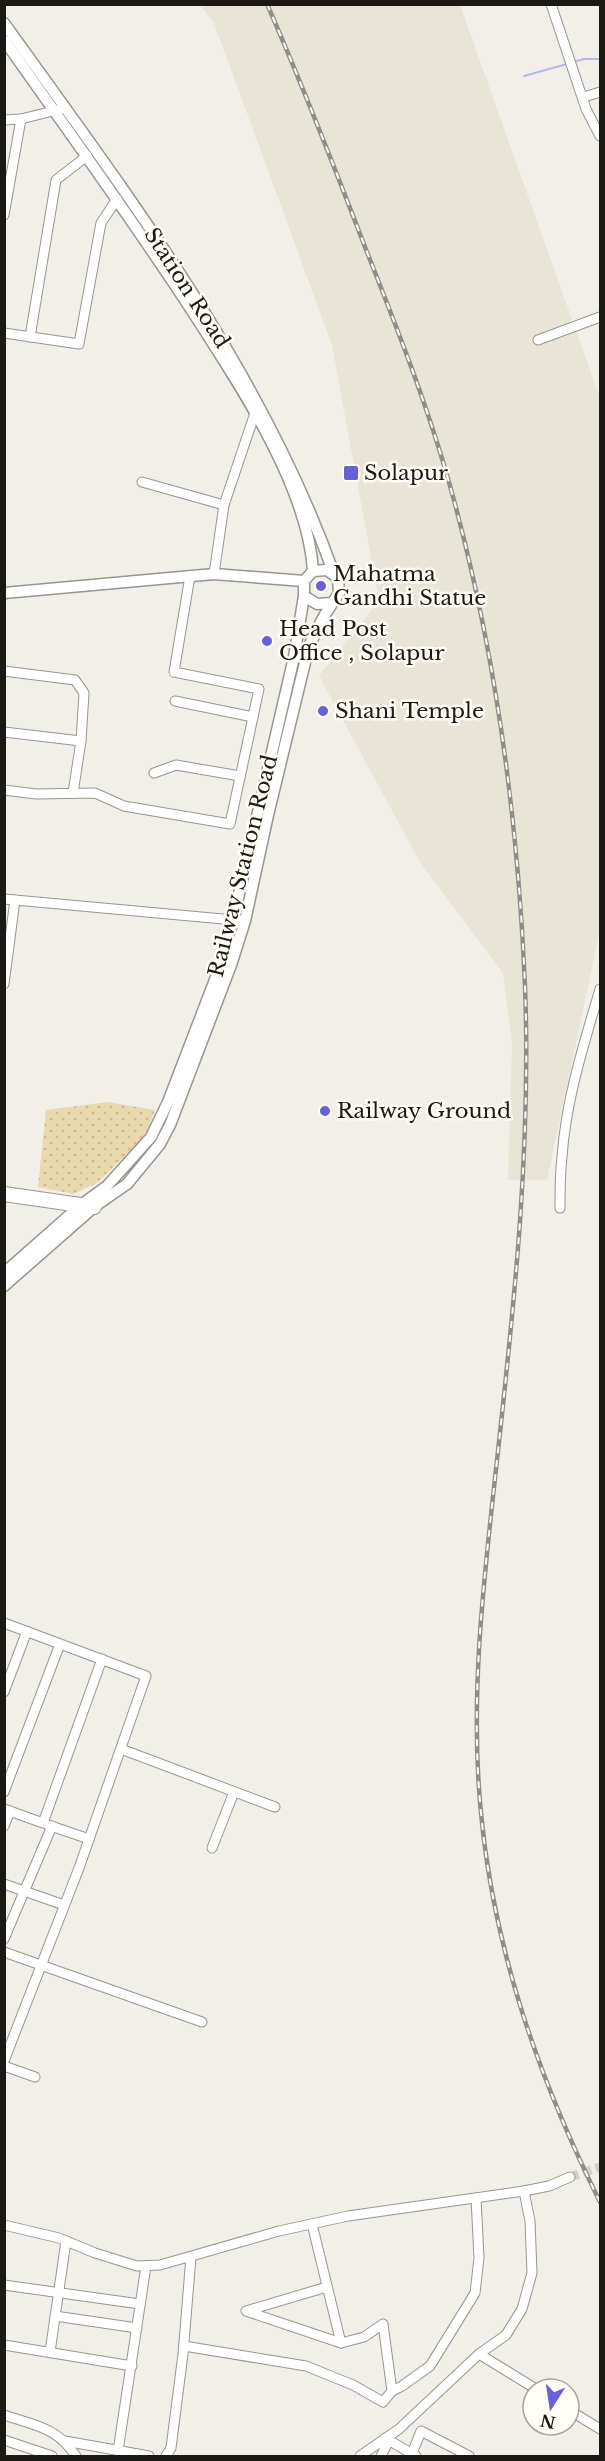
<svg xmlns="http://www.w3.org/2000/svg" width="605" height="2461" viewBox="0 0 605 2461" font-family="'Libre Baskerville',serif">
  <style>
    .built { fill: #e8e4d6 }
    .garden { fill: url(#garden-dots) }
    .lines { fill: none; stroke-linecap: round; stroke-linejoin: round }
    .stream { stroke: #b2b6f2; stroke-width: 2 }
    .minor-tunnel { stroke: #d2cfc9; stroke-width: 9; stroke-dasharray: 9 4.5; stroke-linecap: butt }
    .minor-casing { stroke: #97958f; stroke-width: 11 }
    .major-casing { stroke: #97958f; stroke-width: 13 }
    .highway-casing { stroke: #97958f; stroke-width: 16 }
    .minor { stroke: #fff; stroke-width: 9 }
    .major { stroke: #fff; stroke-width: 10 }
    .highway { stroke: #fff; stroke-width: 14 }
    .rail-casing { stroke: #8f8d88; stroke-width: 4.5 }
    .rail { stroke: #fffdf6; stroke-width: 2; stroke-dasharray: 7; stroke-linecap: butt }
    .poi-dot { fill: #6660da; stroke: #fffdf6; stroke-width: 2 }
    .labels { text-anchor: middle; dominant-baseline: central; stroke-width: 5; stroke-linejoin: round; paint-order: stroke }
    .street-label { font-size: 21px; fill: #1a1916; stroke: #fffdf6 }
    .poi-label { font-size: 21px; fill: #1a1916; stroke: #fffdf6; text-anchor: start }
  </style>
  <defs>
    <pattern id="garden-dots" width="8" height="8" patternUnits="userSpaceOnUse" patternTransform="scale(1.5)"><rect width="8" height="8" fill="#e9d9ac"/><path d="M2 2h.1M6 6h.1" fill="none" stroke="#c7ba93" stroke-width="1.8" stroke-linecap="round"/></pattern>
  </defs>
  <rect width="100%" height="100%" fill="#f2efe9"/>
  <!-- built -->
  <polygon class="built" points="200,5 460,5 600,398 600,930 547,1180 508,1180 512,1043 503,973 420,862 319,676 379,601 332,345 214,23"/>
  <!-- garden -->
  <polygon class="garden" points="108,1102 155,1110 147,1131 138,1143 97,1183 74,1194 38,1187 46,1110"/>
  <g class="lines">
    <!-- stream -->
    <g class="stream">
      <polyline points="573,62 584,59 600,59"/>
      <polyline points="524,76 567,64"/>
    </g>
    <!-- minor-tunnel -->
    <polyline class="minor-tunnel" points="570,2177 600,2167"/>
    <defs>
      <g id="minor">
        <polyline points="551,4 586,109 600,136"/>
        <polyline points="584,97 600,92"/>
        <polyline points="4,120 21,119 61,109"/>
        <polyline points="4,215 21,119"/>
        <polyline points="4,333 79,344 101,223 117,199"/>
        <polyline points="30,337 56,180 87,156"/>
        <polyline points="538,340 600,317"/>
        <polyline points="142,482 224,505"/>
        <polyline points="214,574 224,505 255,413"/>
        <polyline points="4,671 75,680 84,693 81,741"/>
        <polyline points="175,701 253,717"/>
        <polyline points="4,732 81,741 73,793"/>
        <polyline points="154,773 176,765 240,776"/>
        <polyline points="4,790 36,794 95,793 124,806 230,824 259,689 174,672 190,576"/>
        <polyline points="4,899 245,921"/>
        <polyline points="4,984 15,900"/>
        <path d="M560 1208C560 1191 560 1174 562 1157 566 1099 584 1044 600 989"/>
        <polyline points="4,1623 146,1676 79,1868 4,2061"/>
        <polyline points="4,1692 27,1631"/>
        <polyline points="121,1749 275,1807"/>
        <polyline points="4,1792 60,1644"/>
        <polyline points="4,1809 43,1823 102,1659"/>
        <polyline points="48,1825 89,1839"/>
        <polyline points="4,1826 10,1811"/>
        <polyline points="212,1848 234,1792"/>
        <polyline points="4,1884 64,1905"/>
        <polyline points="4,1939 52,1826"/>
        <polyline points="4,1952 202,2022"/>
        <polyline points="4,2066 35,2077"/>
        <polyline points="312,2224 341,2343 364,2337 383,2324 392,2391 402,2386 430,2366 475,2293 479,2258 476,2198"/>
        <polyline points="4,2225 59,2238 95,2253 137,2266 160,2265 279,2231 348,2216 524,2191 549,2186 570,2177"/>
        <polyline points="4,2285 140,2304"/>
        <polyline points="327,2287 246,2311 341,2343"/>
        <polyline points="55,2316 137,2328"/>
        <polyline points="4,2345 132,2366"/>
        <polyline points="184,2346 306,2366 353,2385 383,2402 392,2391"/>
        <polyline points="50,2352 66,2241"/>
        <polyline points="479,2354 536,2389"/>
        <polyline points="569,2410 600,2429"/>
        <path d="M4 2415C37 2426 56 2427 76 2456"/>
        <polyline points="385,2438 416,2456"/>
        <polyline points="4,2440 52,2456"/>
        <polyline points="65,2441 149,2456"/>
        <polyline points="118,2451 146,2266"/>
        <polyline points="166,2456 171,2448 183,2354 191,2257"/>
        <polyline points="360,2456 399,2429 479,2354 506,2335 522,2309 532,2273 530,2221 524,2191"/>
        <polyline points="381,2456 389,2440"/>
        <polyline points="411,2456 421,2431 469,2456"/>
      </g>
      <g id="major">
        <path d="M4 23C129 197 262 371 334 574"/>
        <path d="M4 40C69 132 135 223 196 317 241 387 308 487 313 571"/>
        <polyline points="4,593 214,574 304,581"/>
        <polyline points="304,596 317,604 332,603"/>
        <polyline points="4,1273 81,1205 107,1186 151,1137 168,1102 216,977 233,920 294,657 304,596 304,581 313,571 327,570 338,578 339,593 324,616 309,646 268,815 245,921 231,965 170,1125 160,1144 127,1184 94,1207 4,1286"/>
      </g>
      <polyline id="highway" points="4,1194 94,1207"/>
    </defs>
    <!-- minor casing -->
    <use href="#minor" class="minor-casing"/>
    <!-- major casing -->
    <use href="#major" class="major-casing"/>
    <!-- highway casing -->
    <use href="#highway" class="highway-casing"/>
    <!-- minor -->
    <use href="#minor" class="minor"/>
    <!-- major -->
    <use href="#major" class="major"/>
    <!-- highway -->
    <use href="#highway" class="highway"/>
    <defs>
      <path id="rail" d="M267 4C302 84 334 166 365 247 397 328 429 409 452 493 496 654 518 820 525 986 531 1142 515 1297 498 1451 485 1571 469 1692 481 1813 494 1951 539 2079 600 2202"/>
    </defs>
    <!-- rail casing -->
    <use href="#rail" class="rail-casing"/>
    <!-- rail -->
    <use href="#rail" class="rail"/>
  </g>
  <!-- markers -->
  <g class="poi-dot">
    <rect x="343" y="465" width="16" height="16" rx="3"/>
    <circle cx="321" cy="586" r="6"/>
    <circle cx="267" cy="641" r="6"/>
    <circle cx="323" cy="711" r="6"/>
    <circle cx="325" cy="1111" r="6"/>
  </g>
  <g class="labels">
    <!-- street labels -->
    <g class="street-label">
      <text transform="translate(187 288) rotate(57)">Station Road</text>
      <text transform="translate(243 866) rotate(-76)">Railway Station Road</text>
    </g>
    <!-- poi labels -->
    <g class="poi-label">
      <text x="364" y="473">Solapur</text>
      <text x="333" y="574">Mahatma<tspan x="333" dy="24">Gandhi Statue</tspan></text>
      <text x="279" y="629">Head Post<tspan x="279" dy="24">Office , Solapur</tspan></text>
      <text x="335" y="711">Shani Temple</text>
      <text x="337" y="1111">Railway Ground</text>
    </g>
  </g>
  <!-- border -->
  <rect width="605" height="2461" fill="none" stroke="#1a1916" stroke-width="12"/>
  <!-- north arrow -->
  <g transform="translate(551 2407) rotate(192)"><circle r="28" fill="#fffdf6" stroke="#a3a29c" stroke-width="1.5"/>
  <path d="M0-4.5L10 22L0 15L-10 22Z" fill="#6660da"/>
  <text y="-9" font-size="16" font-weight="bold" text-anchor="middle" fill="#1a1916">N</text>
  </g>
</svg>
